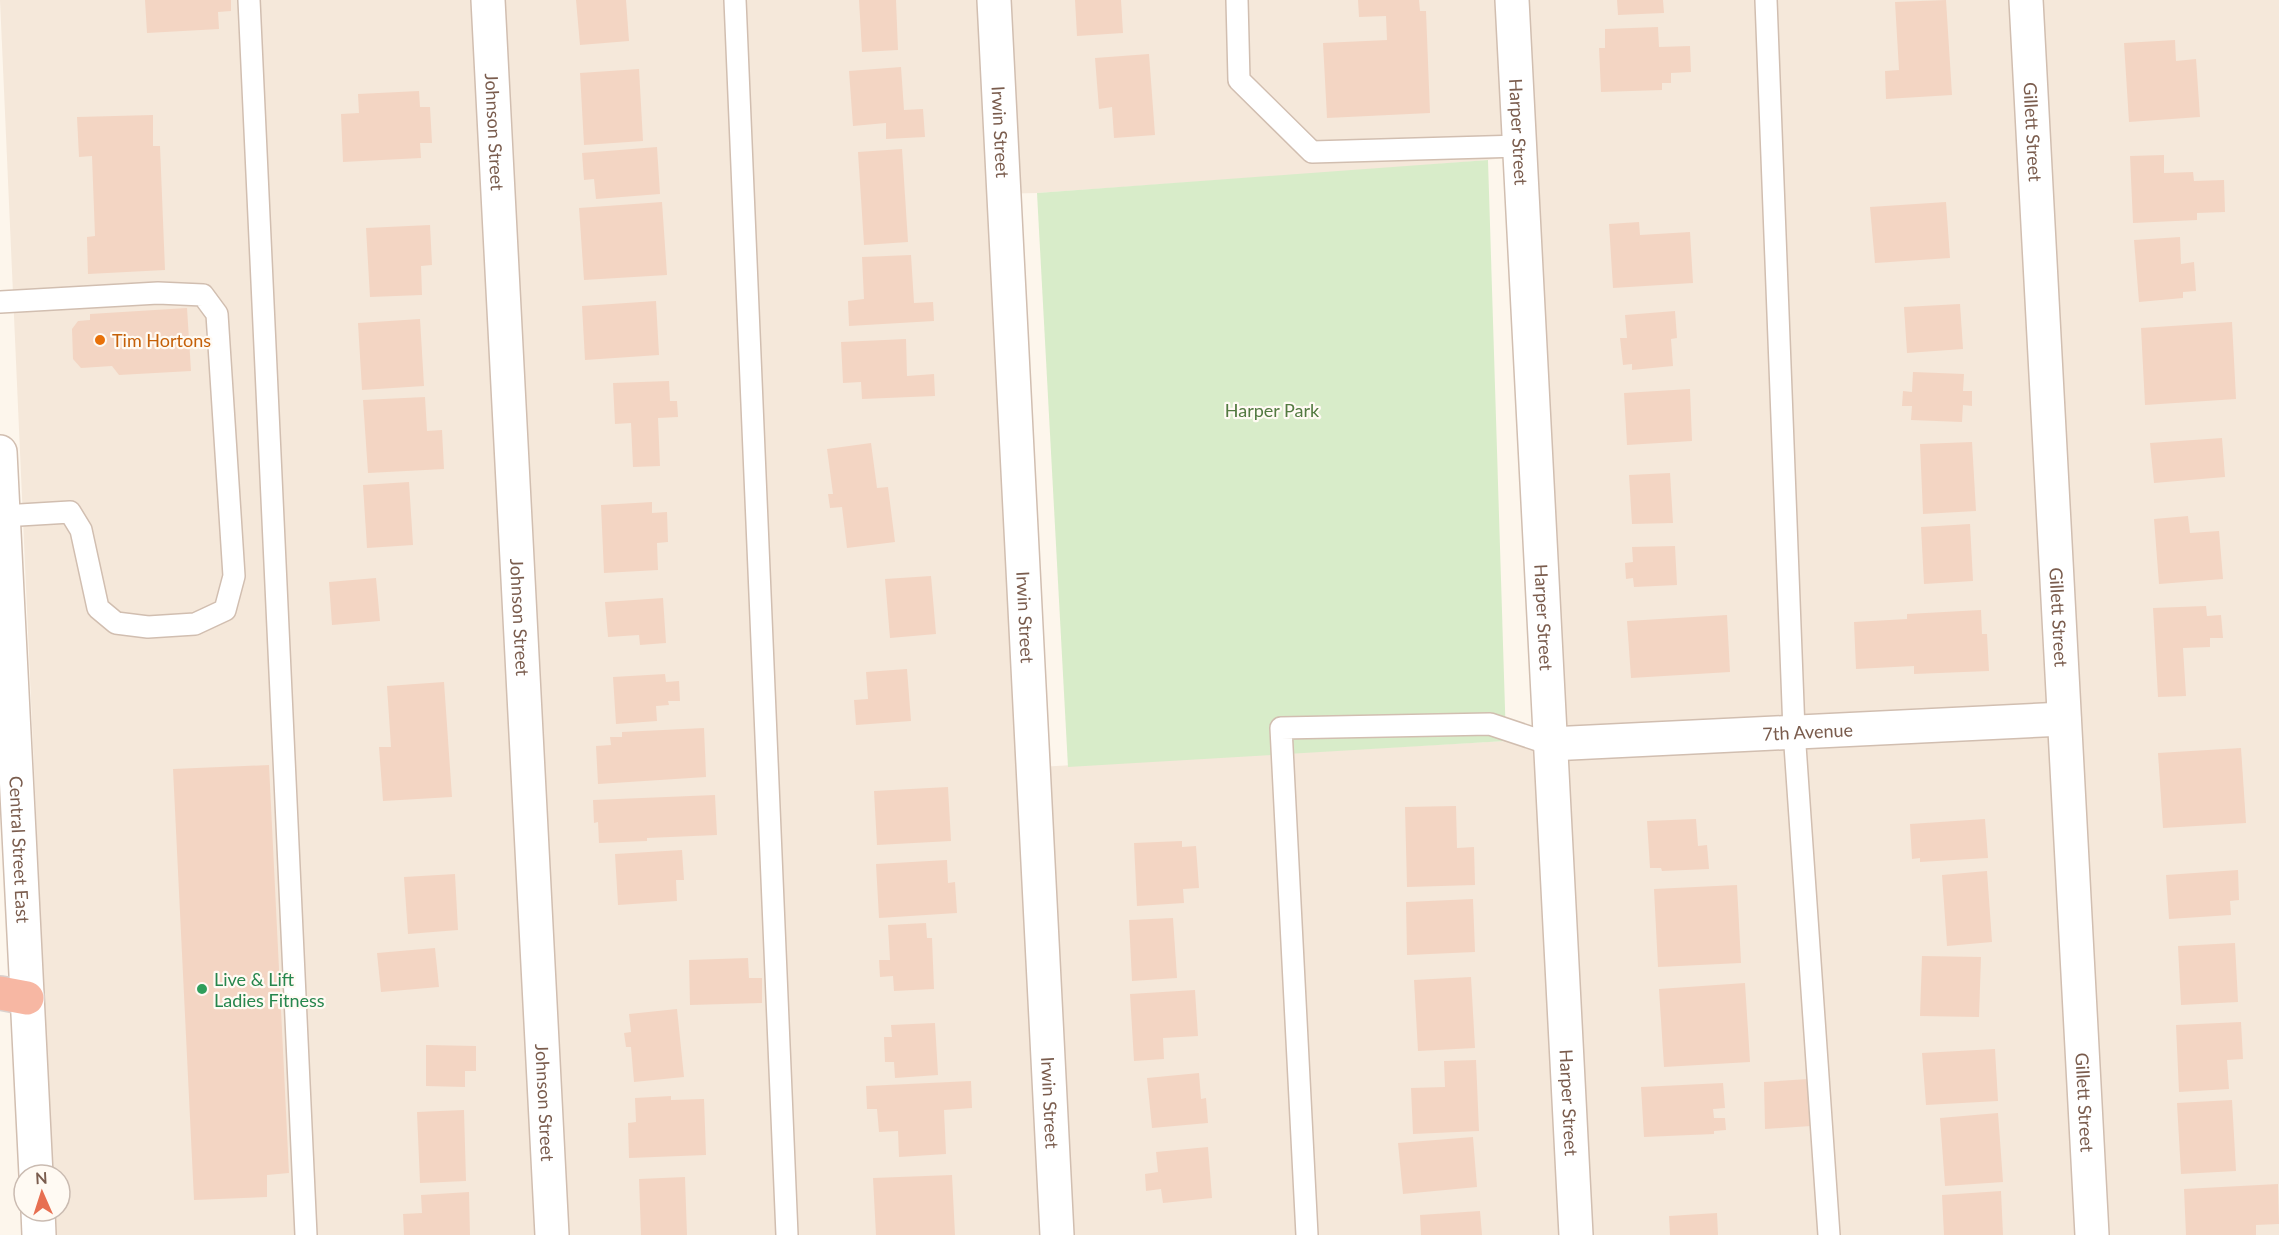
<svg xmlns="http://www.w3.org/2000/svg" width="2279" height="1235" viewBox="0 0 2279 1235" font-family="Lato,sans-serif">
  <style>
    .residential { fill: #f5e8da; fill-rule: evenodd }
    .green { fill: #d8ecc9 }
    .building { fill: #f3d5c3 }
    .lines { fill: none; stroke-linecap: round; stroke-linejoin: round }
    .lane-casing { stroke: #d1beb0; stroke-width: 24 }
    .street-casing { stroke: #d1beb0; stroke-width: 36 }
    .highway-casing { stroke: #dad1cd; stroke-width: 36 }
    .lane { stroke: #fff; stroke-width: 21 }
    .street { stroke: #fff; stroke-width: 33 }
    .highway { stroke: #f7b7a3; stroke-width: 33 }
    .food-dot { fill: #e8710a; stroke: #fffaf3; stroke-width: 2 }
    .leisure-dot { fill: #2e9e5b; stroke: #fffaf3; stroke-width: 2 }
    .labels { text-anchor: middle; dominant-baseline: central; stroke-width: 4.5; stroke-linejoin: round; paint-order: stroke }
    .street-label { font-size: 18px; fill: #7a5c4d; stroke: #fffaf3 }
    .food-label { font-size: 18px; fill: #c56008; stroke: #fffaf3; text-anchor: start }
    .park-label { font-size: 18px; fill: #537a41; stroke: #fffaf3 }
    .leisure-label { font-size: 18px; fill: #27864d; stroke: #fffaf3; text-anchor: start }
  </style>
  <rect width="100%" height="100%" fill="#fdf6ec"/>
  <!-- residential -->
  <path class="residential" d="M0 0H2279V1235H55L54 1211H60V1175H52ZM1533 154 1563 735 1506 741 1020 768 989 194 1037 193 1366 170 1488 160Z"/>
  <!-- green -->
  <polygon class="green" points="1488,160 1506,741 1068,767 1037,193"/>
  <!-- building -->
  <g class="building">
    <polygon points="145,0 231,0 231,11 218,12 219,29 147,33"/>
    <polygon points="576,0 626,0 629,41 580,45"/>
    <polygon points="859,0 896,0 898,50 862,52"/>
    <polygon points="1075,0 1121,0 1123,33 1077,36"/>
    <polygon points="1358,0 1419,0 1420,11 1426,11 1430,113 1327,118 1323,43 1387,40 1386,16 1359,17"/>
    <polygon points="1617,0 1663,0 1664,13 1618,15"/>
    <polygon points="1946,0 1952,95 1886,99 1885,71 1899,70 1895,2"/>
    <polygon points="1658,27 1659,47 1690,46 1691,72 1671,73 1671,83 1662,83 1662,90 1601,92 1599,48 1605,48 1605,29"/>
    <polygon points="2175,40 2176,61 2196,59 2200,117 2129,122 2124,43"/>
    <polygon points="1149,54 1155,135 1114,138 1112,107 1099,109 1095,58"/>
    <polygon points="901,67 904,110 923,109 925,137 886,139 886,123 853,126 849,71"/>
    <polygon points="639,69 643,141 584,145 580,73"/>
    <polygon points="419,91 420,107 430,107 432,143 420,143 421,158 343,162 341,114 359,113 358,94"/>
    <polygon points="153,115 153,146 160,146 165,270 88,274 87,237 95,236 92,156 79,157 77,117"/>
    <polygon points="657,147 660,194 596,199 594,179 584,180 582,153"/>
    <polygon points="902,149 908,242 864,245 858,152"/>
    <polygon points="2164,155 2164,173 2193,172 2194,181 2224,180 2225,212 2197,213 2197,220 2133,223 2130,156"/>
    <polygon points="662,202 667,275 584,280 579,208"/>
    <polygon points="1946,202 1950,258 1875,263 1870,207"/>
    <polygon points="1639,222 1640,235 1690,232 1693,283 1613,288 1609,224"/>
    <polygon points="430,225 432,265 421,266 422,295 370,297 366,228"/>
    <polygon points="2180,237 2181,264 2194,262 2196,291 2183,292 2183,298 2139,302 2134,240"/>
    <polygon points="911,255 914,303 933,302 934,321 849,326 848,301 864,299 862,257"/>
    <polygon points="656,301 659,355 585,360 582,306"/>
    <polygon points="1960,304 1963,349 1907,353 1904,307"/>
    <polygon points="187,308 191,371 119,375 112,366 81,368 73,359 72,329 78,321 90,320 90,314"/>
    <polygon points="1675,311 1677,338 1671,339 1673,366 1632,370 1632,364 1623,365 1620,338 1627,338 1625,315"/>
    <polygon points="420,319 424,386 362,390 358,323"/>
    <polygon points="2232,322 2236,399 2145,405 2141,328"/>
    <polygon points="906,339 907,376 934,374 935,396 862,399 861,382 843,383 841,342"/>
    <polygon points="1913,372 1964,374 1963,391 1972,391 1972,406 1963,405 1962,422 1911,420 1912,406 1902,406 1903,391 1912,392"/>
    <polygon points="669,381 670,401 677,401 678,417 658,418 660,466 633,467 631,423 615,424 613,383"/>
    <polygon points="1690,389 1692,441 1627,445 1624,393"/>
    <polygon points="425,397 427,431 442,430 444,469 368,473 363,400"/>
    <polygon points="2222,438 2225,477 2154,483 2150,443"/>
    <polygon points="1972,442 1976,511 1923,514 1920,444"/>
    <polygon points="871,443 877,488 888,487 895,542 847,548 842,507 830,508 828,494 833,494 827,449"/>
    <polygon points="1670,473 1673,523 1632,524 1629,475"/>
    <polygon points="409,482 413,545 367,548 363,485"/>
    <polygon points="652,502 652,513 667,512 668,542 657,543 658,570 604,573 601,505"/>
    <polygon points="2188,516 2190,533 2219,531 2223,579 2159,584 2154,519"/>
    <polygon points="1970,524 1973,581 1924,584 1921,527"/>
    <polygon points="1675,546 1677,585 1634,587 1633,578 1626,579 1625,563 1633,562 1632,547"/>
    <polygon points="931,576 936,634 890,638 885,579"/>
    <polygon points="376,578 380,621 332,625 329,582"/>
    <polygon points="663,598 666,643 640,645 639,635 608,637 605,602"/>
    <polygon points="2206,606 2207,616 2221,615 2223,638 2210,638 2210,647 2183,648 2186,696 2158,697 2153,608"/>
    <polygon points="1981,610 1982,634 1987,634 1989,671 1914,674 1914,666 1856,669 1854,622 1907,619 1907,614"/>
    <polygon points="1727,615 1730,672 1631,678 1627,621"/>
    <polygon points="907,669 911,721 856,725 854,700 868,699 866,672"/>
    <polygon points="665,674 666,682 679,681 680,701 668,701 669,705 656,706 657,721 616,724 613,677"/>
    <polygon points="444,682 452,797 383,801 379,747 391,747 387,686"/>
    <polygon points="704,728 706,777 598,784 596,746 611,745 610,737 622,737 622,732"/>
    <polygon points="2241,748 2246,823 2163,828 2158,753"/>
    <polygon points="269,765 289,1173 267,1175 267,1197 194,1200 173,769"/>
    <polygon points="948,787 951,841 877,845 874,791"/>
    <polygon points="715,795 717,835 647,838 647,841 599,843 598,822 594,823 593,800"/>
    <polygon points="1456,806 1457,848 1474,847 1475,885 1407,887 1405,807"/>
    <polygon points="1696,819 1698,846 1707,845 1709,869 1662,871 1661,868 1650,868 1647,821"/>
    <polygon points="1985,819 1988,858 1920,862 1920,858 1912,859 1910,824"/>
    <polygon points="1182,841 1182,847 1196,846 1199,888 1183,889 1184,903 1137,906 1134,843"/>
    <polygon points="682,850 684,880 676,880 677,901 618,905 615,854"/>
    <polygon points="947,860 948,883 955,882 957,913 879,918 876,864"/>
    <polygon points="2238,870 2239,900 2230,901 2231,915 2169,919 2166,875"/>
    <polygon points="1987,871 1992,942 1947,946 1942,875"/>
    <polygon points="455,874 458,930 408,934 404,877"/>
    <polygon points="1737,885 1741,963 1658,967 1654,889"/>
    <polygon points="1473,899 1475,952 1407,955 1406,902"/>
    <polygon points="1173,918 1177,978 1132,981 1129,920"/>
    <polygon points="926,923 927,938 932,938 934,989 894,991 893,976 880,977 879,960 890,960 888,925"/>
    <polygon points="2235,943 2238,1002 2181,1005 2178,946"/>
    <polygon points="435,948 439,987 381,992 377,953"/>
    <polygon points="1922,956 1981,957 1979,1017 1920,1016"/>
    <polygon points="748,958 749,978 762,978 762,1003 690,1005 689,960"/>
    <polygon points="1471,977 1475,1048 1418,1051 1414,980"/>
    <polygon points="1745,983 1750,1062 1664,1067 1659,989"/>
    <polygon points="1195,990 1198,1036 1163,1038 1164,1059 1134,1061 1130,994"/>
    <polygon points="677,1009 684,1077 634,1082 631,1047 626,1047 624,1033 631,1032 629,1014"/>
    <polygon points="2241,1022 2243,1059 2227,1060 2229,1089 2179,1092 2176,1025"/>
    <polygon points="935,1023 938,1075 895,1078 894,1062 885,1062 884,1037 892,1037 891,1025"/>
    <polygon points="426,1045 476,1046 476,1071 465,1071 465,1087 426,1086"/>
    <polygon points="1995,1049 1998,1101 1926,1105 1922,1053"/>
    <polygon points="1476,1060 1479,1131 1413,1134 1411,1088 1445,1087 1444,1061"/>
    <polygon points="1199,1073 1201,1099 1206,1098 1208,1123 1152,1128 1147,1078"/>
    <polygon points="1808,1079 1811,1126 1765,1129 1764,1082"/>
    <polygon points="971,1081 972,1108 944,1110 946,1154 899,1157 898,1131 879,1132 877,1109 867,1109 866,1086"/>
    <polygon points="1723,1083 1725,1108 1713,1109 1714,1118 1725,1118 1726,1130 1714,1131 1714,1134 1644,1137 1641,1087"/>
    <polygon points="671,1096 671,1100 704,1099 706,1155 629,1158 628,1123 636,1122 635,1098"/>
    <polygon points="2232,1100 2236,1171 2181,1174 2177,1103"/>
    <polygon points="464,1110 466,1181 420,1183 417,1112"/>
    <polygon points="1998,1113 2003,1182 1945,1186 1940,1118"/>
    <polygon points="1473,1137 1477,1187 1403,1194 1398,1143"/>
    <polygon points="1208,1147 1212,1198 1163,1203 1161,1189 1146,1191 1145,1174 1158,1172 1156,1152"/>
    <polygon points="952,1175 955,1235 876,1235 873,1178"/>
    <polygon points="685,1177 687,1235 641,1235 639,1179"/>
    <polygon points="2278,1184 2279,1224 2256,1225 2256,1235 2186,1235 2184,1189"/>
    <polygon points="2001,1191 2003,1235 1944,1235 1942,1195"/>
    <polygon points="469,1192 470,1235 404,1235 403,1214 422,1213 421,1195"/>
    <polygon points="1480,1211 1482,1235 1421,1235 1420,1215"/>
    <polygon points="1717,1213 1718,1235 1670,1235 1669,1216"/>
  </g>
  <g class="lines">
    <defs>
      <g id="lane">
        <polyline points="249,0 306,1235"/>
        <polyline points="735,0 787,1235"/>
        <polyline points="1237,0 1239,80 1312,152 1520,146"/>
        <polyline points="1766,0 1794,731 1829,1235"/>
        <polyline points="0,302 158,293 203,295 217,314 234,576 225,610 195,624 148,627 116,623 98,608 81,530 70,512 3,516"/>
        <polyline points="1307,1235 1281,728 1490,724 1550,744"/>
      </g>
      <g id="street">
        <path id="s1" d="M488 0 552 1235"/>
        <path id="s2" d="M994 0 1057 1235"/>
        <path id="s3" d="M1512 0 1576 1235"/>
        <path id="s4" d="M2026 0 2092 1235"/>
        <path id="s5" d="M0 452 36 1175"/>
        <path id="s6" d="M1550 744 2064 719"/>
        <polyline points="38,1211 39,1235"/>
      </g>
      <polyline id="highway" points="0,993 27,998"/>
    </defs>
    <!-- lane casing -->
    <use href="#lane" class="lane-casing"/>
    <!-- street casing -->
    <use href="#street" class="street-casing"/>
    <!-- highway casing -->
    <use href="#highway" class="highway-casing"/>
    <!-- lane -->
    <use href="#lane" class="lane"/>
    <!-- street -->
    <use href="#street" class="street"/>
    <!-- highway -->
    <use href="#highway" class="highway"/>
  </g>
  <!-- markers -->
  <circle class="food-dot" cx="100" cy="340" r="6"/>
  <circle class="leisure-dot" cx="202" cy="989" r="6"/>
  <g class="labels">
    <!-- street labels -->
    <g class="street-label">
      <text stroke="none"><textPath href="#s1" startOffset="132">Johnson Street</textPath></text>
      <text stroke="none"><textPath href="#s2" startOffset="132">Irwin Street</textPath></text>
      <text stroke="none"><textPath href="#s3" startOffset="132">Harper Street</textPath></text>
      <text stroke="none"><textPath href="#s4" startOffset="132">Gillett Street</textPath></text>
      <text stroke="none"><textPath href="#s1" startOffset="618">Johnson Street</textPath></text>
      <text stroke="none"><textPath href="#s2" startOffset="618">Irwin Street</textPath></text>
      <text stroke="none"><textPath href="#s3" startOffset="618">Harper Street</textPath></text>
      <text stroke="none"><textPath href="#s4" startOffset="618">Gillett Street</textPath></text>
      <text stroke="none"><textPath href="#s6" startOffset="258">7th Avenue</textPath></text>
      <text stroke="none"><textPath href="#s5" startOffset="398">Central Street East</textPath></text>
      <text stroke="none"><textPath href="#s1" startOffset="1104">Johnson Street</textPath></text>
      <text stroke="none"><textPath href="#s2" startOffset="1104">Irwin Street</textPath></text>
      <text stroke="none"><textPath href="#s3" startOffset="1104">Harper Street</textPath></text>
      <text stroke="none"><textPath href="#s4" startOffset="1104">Gillett Street</textPath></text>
    </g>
    <!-- food labels -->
    <g class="food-label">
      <text x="112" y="340">Tim Hortons</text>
    </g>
    <!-- park labels -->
    <g class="park-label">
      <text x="1272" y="410">Harper Park</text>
    </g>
    <!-- leisure labels -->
    <g class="leisure-label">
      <text x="214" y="979">Live &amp; Lift<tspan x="214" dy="21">Ladies Fitness</tspan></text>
    </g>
  </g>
  <!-- north arrow -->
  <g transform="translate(42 1193) rotate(357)"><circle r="28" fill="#fffaf3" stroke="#cabbb1" stroke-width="1.5"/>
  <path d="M0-4.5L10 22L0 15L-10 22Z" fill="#e76f51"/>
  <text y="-9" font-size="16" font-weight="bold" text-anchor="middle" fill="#7a5c4d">N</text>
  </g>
</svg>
